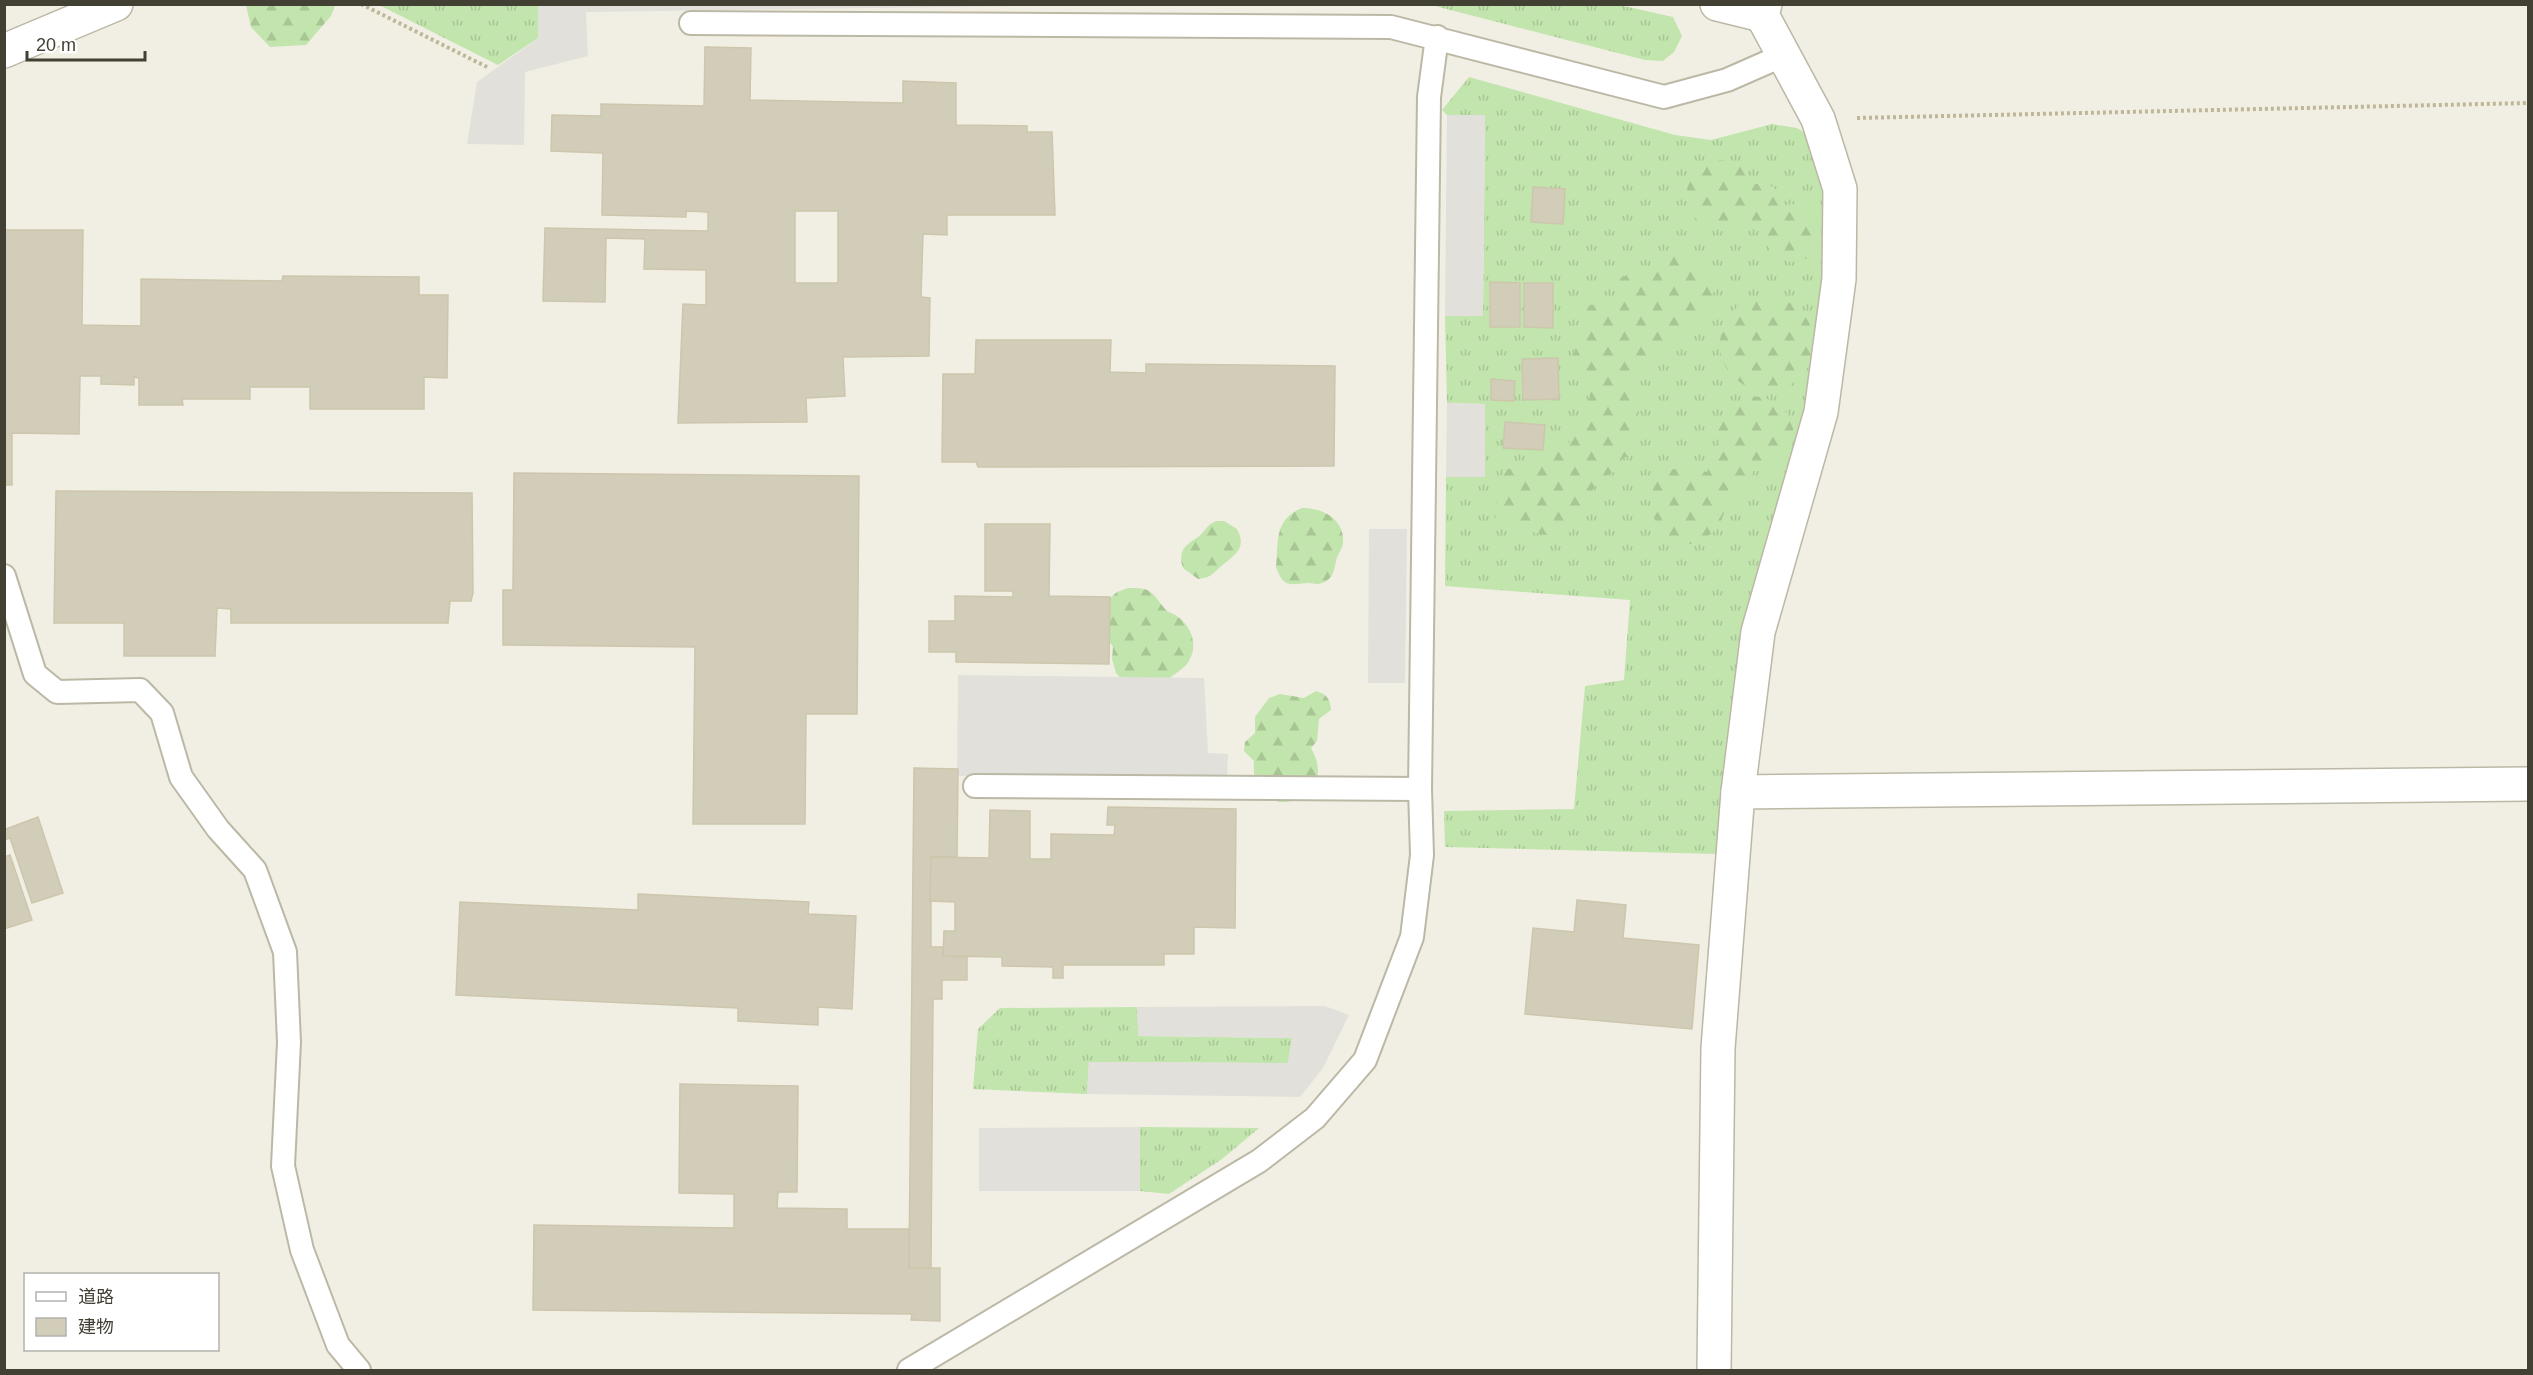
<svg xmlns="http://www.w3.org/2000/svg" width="2533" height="1375" viewBox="0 0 2533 1375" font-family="Arial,'Noto Sans JP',sans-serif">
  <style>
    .grass { fill: url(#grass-tufts) }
    .forest { fill: url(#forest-firs) }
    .parking { fill: #e1e0db }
    .building { fill: #d2cdb9; stroke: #cdc6ac; stroke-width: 1.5; fill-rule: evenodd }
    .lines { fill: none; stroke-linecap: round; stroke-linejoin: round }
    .lane-casing { stroke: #bcb8a6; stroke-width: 26 }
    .street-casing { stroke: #bcb8a6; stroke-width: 36 }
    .path { stroke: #bdb697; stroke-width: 4; stroke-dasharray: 3 3; stroke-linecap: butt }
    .lane { stroke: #fff; stroke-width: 22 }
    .street { stroke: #fff; stroke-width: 33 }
  </style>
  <defs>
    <pattern id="grass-tufts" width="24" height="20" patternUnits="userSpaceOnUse" patternTransform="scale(1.5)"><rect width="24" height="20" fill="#c1e5ac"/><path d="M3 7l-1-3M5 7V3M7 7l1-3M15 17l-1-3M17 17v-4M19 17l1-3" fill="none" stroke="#a7c694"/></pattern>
    <pattern id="forest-firs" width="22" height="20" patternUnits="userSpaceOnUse" patternTransform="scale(1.5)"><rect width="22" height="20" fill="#c1e5ac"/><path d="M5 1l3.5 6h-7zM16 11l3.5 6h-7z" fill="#a7c694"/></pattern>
  </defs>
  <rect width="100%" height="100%" fill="#f1efe3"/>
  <!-- grass -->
  <g class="grass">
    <polygon points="379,5 538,5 538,38 498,65"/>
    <polygon points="1431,5 1615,4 1673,17 1682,36 1674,52 1663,61 1645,60"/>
    <polygon points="1469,77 1675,135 1711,140 1772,124 1797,128 1818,141 1828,193 1828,272 1809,402 1744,639 1717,854 1445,847 1444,811 1574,809 1585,686 1624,680 1630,600 1445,586 1446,477 1485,477 1485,404 1447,403 1445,316 1483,316 1485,115 1447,115 1442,110"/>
    <polygon points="1137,1007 1139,1036 1292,1038 1288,1063 1089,1062 1087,1094 973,1089 978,1029 1000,1008"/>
    <polygon points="1140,1127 1259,1128 1222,1159 1169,1194 1140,1191"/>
  </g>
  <!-- forest -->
  <g class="forest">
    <polygon points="246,5 246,4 335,5 331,16 306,45 270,47 251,27"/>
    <path d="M1715 160C1735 160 1746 167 1754 184 1771 182 1781 190 1784 206 1805 199 1819 215 1822 235 1815 262 1792 270 1770 252L1764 233 1744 222C1712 243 1681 219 1688 183L1703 165Z"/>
    <path d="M1674 247 1706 268 1714 291 1709 305 1671 340 1660 358 1637 363 1627 383 1639 411 1629 455 1622 459 1616 471 1602 478 1576 511C1582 557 1516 527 1494 517L1503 471 1568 448 1572 432 1585 416 1590 396C1565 373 1587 369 1591 352L1573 358 1578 340 1590 324 1586 306 1617 301 1615 280 1660 262Z"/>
    <circle cx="1767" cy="344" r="47"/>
    <path d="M1750 396C1808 398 1807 471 1753 471 1752 488 1742 496 1725 496 1726 513 1722 526 1708 536 1651 578 1615 444 1707 472L1712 459 1723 452C1708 427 1726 405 1750 396Z"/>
    <path d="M1302 508C1323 508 1345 519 1343 543 1342 550 1337 555 1336 561 1334 571 1333 579 1322 583 1317 585 1313 583 1308 583 1290 584 1284 589 1276 567 1279 542 1273 520 1302 508Z"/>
    <path d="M1216 521H1224L1237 529C1246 546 1238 553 1225 563 1214 571 1213 578 1198 579L1183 568C1178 551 1184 546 1198 537 1205 532 1206 525 1216 521Z"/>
    <path d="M1128 588C1154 587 1152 594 1166 610 1169 613 1175 614 1178 617 1191 626 1198 645 1190 659 1185 670 1173 673 1166 682L1125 683 1116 673 1112 659 1113 647 1106 637 1108 600 1117 592Z"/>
    <path d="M1316 691C1327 694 1330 699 1331 710L1319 719 1317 741 1311 748C1344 805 1248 828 1254 761L1244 751 1245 742 1255 733V717L1269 698 1280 694 1304 698Z"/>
  </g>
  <!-- parking -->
  <g class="parking">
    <polygon points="538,5 1098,4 1098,5 586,12 588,56 525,72 524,145 467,144 477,82 538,38"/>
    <polygon points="1447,115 1485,115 1483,316 1445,316"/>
    <polygon points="1447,403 1485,404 1485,477 1446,477"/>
    <polygon points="1369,529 1407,529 1405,683 1368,683"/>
    <polygon points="958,675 1204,678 1208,753 1228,754 1227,777 957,776"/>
    <polygon points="1325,1006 1349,1015 1323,1068 1300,1097 1087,1094 1089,1062 1288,1063 1292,1038 1138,1036 1137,1007"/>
    <polygon points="1140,1127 1140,1191 979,1191 979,1128"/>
  </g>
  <!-- building -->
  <g class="building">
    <path d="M705 47 751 48 750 100 903 103V81L956 83V125L1027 126V132H1052L1055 215H947V235L923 234 921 297 930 298 929 356 843 357 845 396 806 398 807 422 678 423 683 304 706 305V270L644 269 645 239 606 238 605 302 543 301 545 228 708 231V212L686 211V217L602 215 603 153 551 151 552 115 601 116V104L704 106ZM795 211H838V283H795Z"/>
    <polygon points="1533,187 1565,189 1563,224 1531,222"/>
    <polygon points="4,230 83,230 82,325 141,326 141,279 282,281 283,276 419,277 419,295 448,295 447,378 424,377 424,409 310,409 310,387 250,387 250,399 182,399 183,405 139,405 139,378 134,377 134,385 101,384 101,376 80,376 79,434 12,433 12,485 4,485"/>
    <polygon points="1490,282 1520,283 1520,327 1490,327"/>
    <polygon points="1524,283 1553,283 1553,328 1524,327"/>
    <polygon points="976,340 1111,340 1110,372 1146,373 1146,364 1335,366 1334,466 978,467 976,462 942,462 943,374 975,374"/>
    <polygon points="1558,358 1559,399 1523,400 1522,359"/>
    <polygon points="1491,379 1515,381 1514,401 1491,400"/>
    <polygon points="1505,422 1545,425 1543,450 1503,448"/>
    <polygon points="514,473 859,476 857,714 806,714 805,824 693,824 695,647 503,645 503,590 513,590"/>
    <polygon points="56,491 472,493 473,593 471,601 450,601 448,623 231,623 231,609 217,608 215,656 124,656 124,623 54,623"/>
    <polygon points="985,524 1050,524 1049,596 1110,597 1109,664 956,662 956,652 929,652 929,621 955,621 955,596 1013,597 1013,591 985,591"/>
    <polygon points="914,768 958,769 957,857 931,857 931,947 944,947 943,956 967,957 967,980 942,980 942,999 933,999 931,1268 909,1268"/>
    <polygon points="1108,807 1236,809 1235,928 1194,927 1194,954 1164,954 1164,965 1063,965 1063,978 1053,978 1053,967 1002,966 1002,957 943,956 944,931 955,931 955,902 930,901 931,857 989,858 990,810 1030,811 1030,859 1051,859 1051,834 1114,835 1115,825 1107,825"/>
    <polygon points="38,817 63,893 32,903 10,838 4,840 4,825 6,829"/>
    <polygon points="10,855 32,920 4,929 4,857"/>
    <polygon points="638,894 809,902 808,914 856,916 852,1009 818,1007 818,1025 738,1021 738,1008 456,995 460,902 638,910"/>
    <polygon points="1577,900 1626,905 1623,938 1699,945 1692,1029 1525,1014 1533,928 1574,932"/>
    <polygon points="680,1084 798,1086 797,1192 778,1192 777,1208 847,1209 847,1229 909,1229 909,1268 940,1268 940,1321 911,1320 912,1314 533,1310 534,1225 734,1228 734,1194 679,1193"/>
  </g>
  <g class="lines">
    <defs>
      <g id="lane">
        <polyline points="691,23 1391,27 1664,97 1727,80 1784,55"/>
        <polyline points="4,576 35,674 57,692 140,690 162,713 181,777 218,829 255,870 285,952 289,1042 283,1166 302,1250 338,1345 359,1370"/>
        <polyline points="975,786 1420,789"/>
        <polyline points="909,1370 1259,1161 1315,1118 1365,1060 1412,937 1422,855 1420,789 1429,97 1437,37"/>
      </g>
      <g id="street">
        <polyline points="1717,4 1762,15"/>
        <polyline points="4,51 116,4"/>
        <polyline points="1738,792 2528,784"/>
        <polyline points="1714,1370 1718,1048 1738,792 1758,632 1821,412 1839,279 1840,189 1818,119 1762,15 1765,4"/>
      </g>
    </defs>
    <!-- lane casing -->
    <use href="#lane" class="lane-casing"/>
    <!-- street casing -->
    <use href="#street" class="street-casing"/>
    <!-- path -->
    <g class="path">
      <polyline points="361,4 489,68"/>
      <polyline points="1857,118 2528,103"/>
    </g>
    <!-- lane -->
    <use href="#lane" class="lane"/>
    <!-- street -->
    <use href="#street" class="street"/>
  </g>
  <!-- border -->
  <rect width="2533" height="1375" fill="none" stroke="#423f33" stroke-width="12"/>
  <!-- legend -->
  <rect x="24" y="1273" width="195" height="78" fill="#ffffff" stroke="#b3b2ad" stroke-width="1.5"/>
  <rect x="36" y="1292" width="30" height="9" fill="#ffffff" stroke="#b3b2ad" stroke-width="1.5"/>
  <text x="78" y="1303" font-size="18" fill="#423f33">道路</text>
  <rect x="36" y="1318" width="30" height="18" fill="#d2cdb9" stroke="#b3b2ad" stroke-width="1.5"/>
  <text x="78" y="1333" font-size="18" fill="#423f33">建物</text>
  <!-- scale -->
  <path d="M27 51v9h118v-9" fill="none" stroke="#423f33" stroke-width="3"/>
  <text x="36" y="51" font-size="18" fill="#423f33" stroke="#ffffff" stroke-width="4.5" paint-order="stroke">20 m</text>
</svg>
